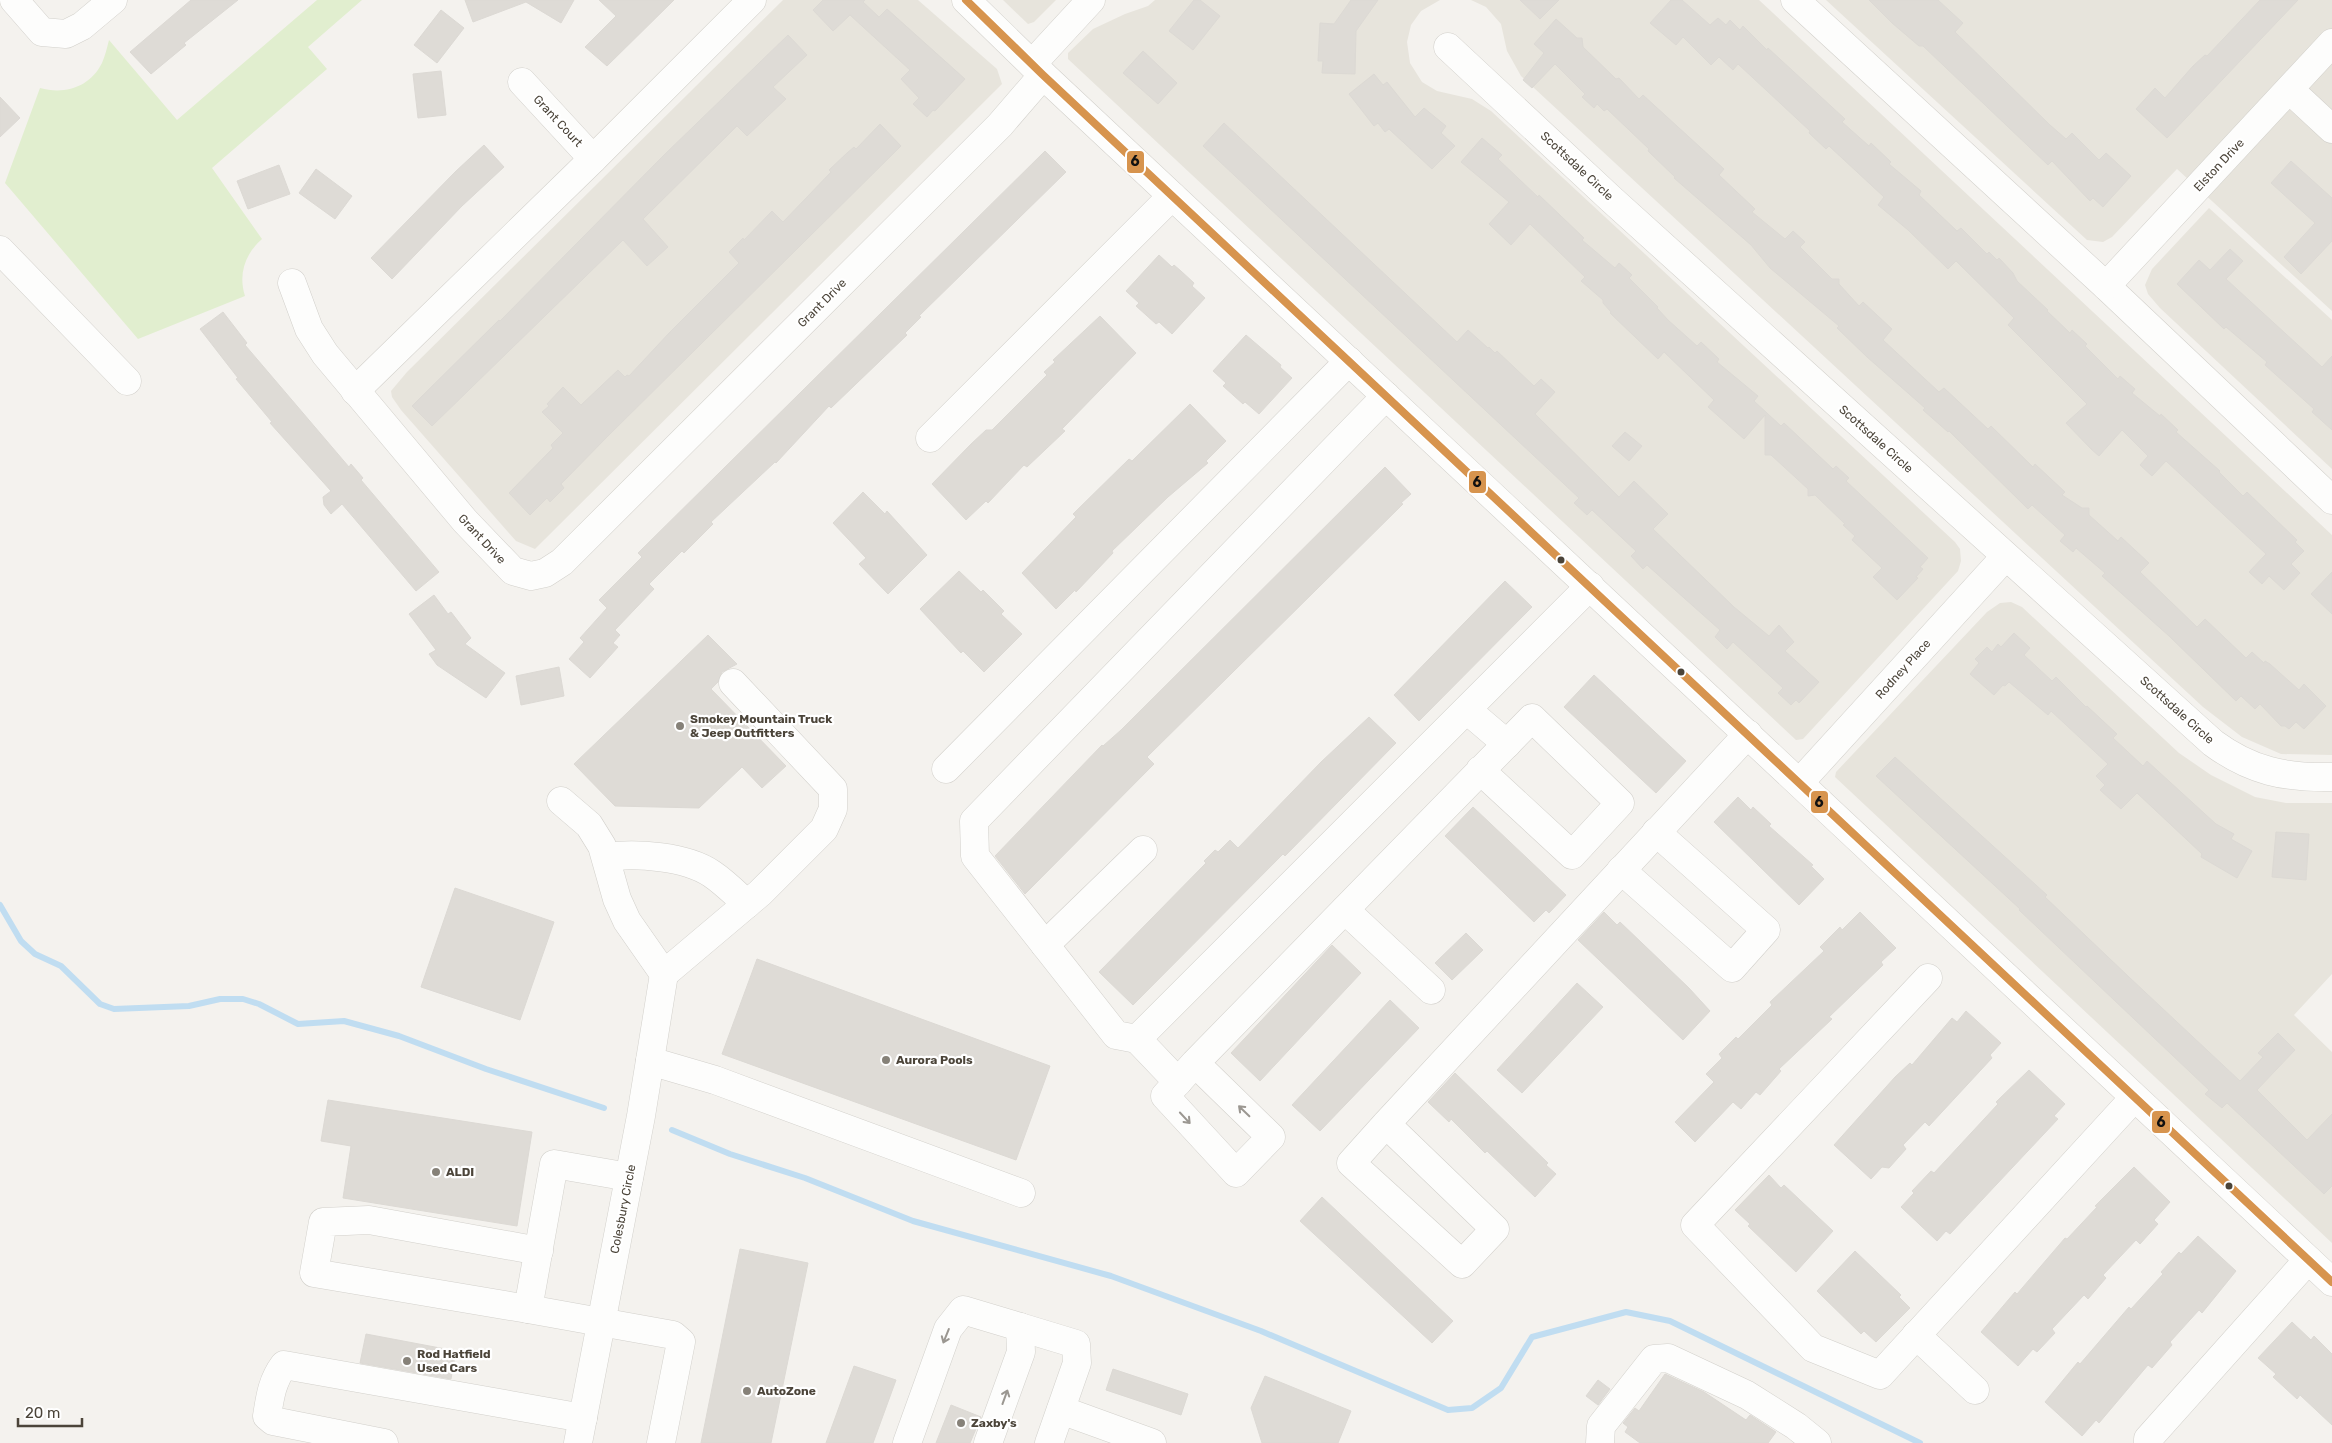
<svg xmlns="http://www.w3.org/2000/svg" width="2332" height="1443" viewBox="0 0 2332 1443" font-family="Rubik,sans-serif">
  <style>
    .residential { fill: #e7e4dc }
    .green { fill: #e1eecf }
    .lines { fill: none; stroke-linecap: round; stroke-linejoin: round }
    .stream { stroke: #c0ddf1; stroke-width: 6 }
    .building { fill: #dedbd6; stroke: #dcd9d4 }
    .minor-casing { stroke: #d2d0cb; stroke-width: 29 }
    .minor { stroke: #fdfdfc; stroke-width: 28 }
    .bus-1-casing { stroke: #fff; stroke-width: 11 }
    .bus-1 { stroke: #d7944e; stroke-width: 8 }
    .oneway { stroke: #9b9791 }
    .bus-dot { fill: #4b4439; stroke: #fff; stroke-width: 2 }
    .poi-dot { fill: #868178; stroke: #fff; stroke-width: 2 }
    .labels { text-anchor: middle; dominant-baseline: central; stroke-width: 4.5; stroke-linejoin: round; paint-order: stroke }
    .street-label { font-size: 12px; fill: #4b4439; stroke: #fff }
    .poi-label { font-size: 12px; font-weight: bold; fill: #4b4439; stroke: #fff; text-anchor: start }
    .line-badge { stroke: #fff; stroke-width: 2 }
    .pale-badge-label { font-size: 14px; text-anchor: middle; font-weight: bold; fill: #111 }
  </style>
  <rect width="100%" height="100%" fill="#f4f2ee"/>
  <!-- residential -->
  <g class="residential">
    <polygon points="783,0 918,0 997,69 1002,84 535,549 516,541 401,410 392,397 391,391 407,372"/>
    <polygon points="1003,0 1056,0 1034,22 1028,24"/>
    <polygon points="1155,0 1440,0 1421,11 1411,25 1407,42 1410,63 1422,82 1437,91 1472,99 1491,111 1955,542 1960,549 1961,561 1958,571 1803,739 1796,740 1068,59 1068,53 1093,29 1125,14 1148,6"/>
    <polygon points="1471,0 1759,0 2332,535 2332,755 2281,754 2242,737 2203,707 1521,76 1507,51 1501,24 1486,7"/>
    <polygon points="1826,0 2332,0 2332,311 2177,169 2112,237 2103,242 2087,240"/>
    <polygon points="2209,208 2332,320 2332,469 2160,308 2148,294 2145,285 2152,269"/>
    <polygon points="2011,602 2022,607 2179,753 2211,775 2255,797 2286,803 2332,803 2332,974 2294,1015 2332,1052 2332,1243 1835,777 1836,772 1987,612 2000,603"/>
  </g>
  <!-- green -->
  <path class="green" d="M317 0H362L308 47 327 69 212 168 262 239C245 254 238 274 245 296L138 339 5 183 40 88C65 95 90 87 102 63 105 56 107 48 109 40L177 120Z"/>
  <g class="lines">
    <!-- stream -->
    <g class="stream">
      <polyline points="0,905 21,941 35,954 61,966 100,1004 114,1009 189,1006 220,999 243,999 259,1004 298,1024 344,1021 399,1036 486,1069 604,1108"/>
      <polyline points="672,1130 730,1154 805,1178 913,1221 1111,1276 1261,1331 1448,1410 1472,1408 1501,1388 1532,1337 1626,1312 1670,1321 1920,1443"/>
    </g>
  </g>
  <!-- building -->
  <g class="building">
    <polygon points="191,0 238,0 184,43 186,45 151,74 130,52"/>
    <polygon points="465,0 574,0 561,23 526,2 473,22"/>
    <polygon points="599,0 674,0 607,66 585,47 616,16"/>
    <polygon points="823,0 865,0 863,2 879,17 887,9 965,79 935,111 933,110 927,117 913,104 919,98 901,79 910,70 850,15 833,31 813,10"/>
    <polygon points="1194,0 1200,0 1220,16 1193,50 1169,31"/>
    <polygon points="1351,0 1378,0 1356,31 1355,74 1322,73 1323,61 1318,61 1320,23 1334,24"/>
    <polygon points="1520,0 1559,0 1540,19"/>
    <polygon points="1671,0 1682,0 1710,25 1718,18 1726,25 1730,20 1740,30 1743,26 1767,50 1768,48 1845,119 1842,122 1869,146 1871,143 1891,162 1889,164 1921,191 1919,195 1957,231 1961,228 1987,254 1989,252 1997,260 1999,258 2013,273 2017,281 2048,310 2047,311 2070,333 2072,330 2087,344 2085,346 2118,379 2120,376 2135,389 2132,393 2160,416 2161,414 2178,430 2176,432 2220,471 2219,472 2243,496 2247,492 2297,540 2295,542 2304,551 2291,564 2300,573 2284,590 2269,576 2262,584 2249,572 2266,554 2166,461 2152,476 2140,465 2148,456 2122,430 2099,456 2091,449 2066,423 2087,404 2008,325 2014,318 1956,261 1948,269 1908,230 1878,205 1884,197 1829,146 1826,149 1809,133 1810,131 1738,64 1733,70 1719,57 1711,65 1683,37 1676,45 1650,23"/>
    <polygon points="1869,0 1938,0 1963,23 1955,32 2050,125 2066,139 2072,133 2099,160 2106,153 2131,176 2103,207 2093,198 2090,201 2052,161 2048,165 1923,46 1919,46 1892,23"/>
    <polygon points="2260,0 2298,0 2167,138 2136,109 2155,88 2165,98 2193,66 2205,55 2207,56"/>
    <polygon points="441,10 464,28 437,63 414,45"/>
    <polygon points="1556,19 1577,38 1582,38 1583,47 1616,79 1619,78 1639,99 1643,95 1724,169 1719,175 1755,209 1752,212 1785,239 1793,231 1805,242 1800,247 1832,279 1839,279 1839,284 1859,306 1863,302 1892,329 1883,340 1939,392 1944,388 1988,429 1991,426 2033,467 2035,464 2065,492 2062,495 2082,508 2089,508 2089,515 2118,541 2121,537 2149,563 2140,572 2197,627 2205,619 2246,658 2252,652 2264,663 2265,661 2270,664 2299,690 2304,684 2326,706 2304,729 2296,722 2289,729 2285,726 2281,726 2260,704 2255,709 2241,696 2236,701 2169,636 2102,576 2105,573 2076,548 2073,552 2060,541 2065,535 2032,505 2028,509 1949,431 1948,432 1923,410 1925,408 1867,357 1837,328 1839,326 1770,268 1751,245 1674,178 1675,177 1648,151 1649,149 1607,109 1604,111 1597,104 1594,108 1582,97 1585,94 1555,64 1532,88 1523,80 1544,53 1534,44"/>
    <polygon points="788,35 807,55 773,87 786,99 747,136 737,126 643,219 668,247 647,266 623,240 432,426 412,406 499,320 500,321 664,155"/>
    <polygon points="1143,51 1177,83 1158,104 1123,73"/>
    <polygon points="441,71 446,115 418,118 413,74"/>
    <polygon points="1374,74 1383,85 1387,82 1415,117 1424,108 1446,126 1441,133 1455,146 1432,169 1389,129 1385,132 1378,123 1374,126 1349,94"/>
    <polygon points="0,97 20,118 0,137"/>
    <polygon points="1224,123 1457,342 1468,330 1488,348 1489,347 1495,353 1497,351 1534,386 1541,379 1555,392 1535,414 1619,497 1634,481 1668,514 1653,529 1734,607 1769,636 1779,625 1794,642 1785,651 1819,682 1799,703 1796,700 1791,705 1778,693 1783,688 1733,642 1727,649 1715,637 1720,630 1647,565 1643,569 1631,556 1636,551 1592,510 1587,515 1574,503 1579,498 1203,146"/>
    <polygon points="880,124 901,146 606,438 561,484 564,488 550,502 547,498 530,515 509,493 553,448 551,445 563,433 542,412 549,406 547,404 563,387 581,405 618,370 625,377 627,375 629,376 670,332 739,263 729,252 743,238 744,240 772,211 783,222 831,172 829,170 847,153 854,147 856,149"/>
    <polygon points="1482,138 1502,155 1498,159 1538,197 1539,195 1584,238 1582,240 1615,268 1619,263 1632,275 1629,278 1658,307 1657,308 1668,320 1697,346 1701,342 1719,359 1717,362 1758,396 1754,401 1781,426 1784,423 1833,469 1836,466 1849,478 1846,481 1928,558 1920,567 1923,569 1916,577 1918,578 1897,600 1873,577 1882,568 1852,540 1855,536 1843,525 1845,524 1815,495 1808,496 1808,489 1771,455 1765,455 1765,415 1744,439 1708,407 1714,400 1664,352 1658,359 1610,313 1611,312 1603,303 1603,300 1581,281 1585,277 1530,224 1511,245 1489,224 1509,202 1461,162"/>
    <polygon points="484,145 504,167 462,206 392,279 371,258 455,172"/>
    <polygon points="1045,151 1066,172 919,316 921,317 905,333 907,335 831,408 829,406 776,463 775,462 711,522 713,524 684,553 682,551 649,584 654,589 615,630 620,635 613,643 618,647 590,678 569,659 584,642 580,638 607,608 599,600 642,557 638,553"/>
    <polygon points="2291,161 2332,198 2332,241 2301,274 2284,257 2315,223 2271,183"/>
    <polygon points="279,165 290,194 248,209 237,181"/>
    <polygon points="316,169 352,196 335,219 299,193"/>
    <polygon points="2230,249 2243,261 2226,279 2322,367 2332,356 2332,430 2312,412 2314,409 2265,365 2267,362 2226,327 2224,329 2177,284 2199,260 2210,270"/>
    <polygon points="1159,255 1172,267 1174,265 1181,271 1194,283 1192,286 1205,298 1172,334 1159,322 1156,324 1136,306 1139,303 1126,291"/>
    <polygon points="223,312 247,343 245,345 349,467 351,464 363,478 361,480 439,572 416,591 342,504 331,514 324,505 323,497 331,491 270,423 272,422 236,379 238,378 200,329"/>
    <polygon points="1100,316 1136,353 1062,429 1065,431 1027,467 1024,465 988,503 986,501 966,520 932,484 971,444 986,430 992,430 1047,375 1044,372 1055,362 1053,360"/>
    <polygon points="1246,335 1281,365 1280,367 1292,378 1259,414 1245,402 1243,404 1223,386 1226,383 1213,371"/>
    <polygon points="1190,404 1226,441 1206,461 1208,463 1168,497 1112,551 1113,553 1076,592 1075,590 1056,609 1022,573 1076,517 1073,514 1129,459 1132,461"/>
    <polygon points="1625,432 1642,446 1629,461 1612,446"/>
    <polygon points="1385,467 1411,494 1401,503 1403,504 1147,757 1154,764 1025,894 995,856 1102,745 1103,746 1121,730"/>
    <polygon points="863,492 885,514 887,511 927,555 888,594 859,564 866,558 833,523"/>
    <polygon points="959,571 981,592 983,590 1004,611 1001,614 1022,634 984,672 963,651 961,653 920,609"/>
    <polygon points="2332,572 2332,614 2311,594"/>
    <polygon points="1505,581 1532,607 1419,721 1394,695"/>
    <polygon points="434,595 448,614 451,612 471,638 465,644 505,673 486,698 437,665 429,654 436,650 409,614"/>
    <polygon points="2014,633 2030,648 2024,655 2052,681 2056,677 2086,707 2087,706 2117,734 2113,738 2143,766 2147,761 2216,824 2234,834 2231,839 2252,851 2237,878 2201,857 2202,854 2137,793 2121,809 2100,790 2105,785 2096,776 2108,764 2051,711 2048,715 2009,682 2005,686 2003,685 1994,695 1970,674 1979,663 1975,659 1987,647 1992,652 1998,644 2001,647"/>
    <polygon points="708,635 737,664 722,672 718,682 711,689 786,766 762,788 742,767 699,808 615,806 574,764"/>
    <polygon points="559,667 564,696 521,705 516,676"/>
    <polygon points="1594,675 1686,761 1656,793 1564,707"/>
    <polygon points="1369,717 1396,743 1285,856 1283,854 1133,1005 1099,972 1206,863 1204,861 1215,850 1218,852 1230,840 1238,848 1321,762"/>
    <polygon points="1895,757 2047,895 2045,897 2129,977 2240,1081 2263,1057 2258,1053 2278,1033 2295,1050 2257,1090 2307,1140 2332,1114 2332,1186 2324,1194 2227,1103 2222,1108 2205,1094 2209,1090 2019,910 2020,909 1876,776"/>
    <polygon points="1738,797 1751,810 1753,807 1771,824 1769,826 1813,865 1811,866 1824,879 1799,905 1714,822"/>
    <polygon points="1473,807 1566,895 1549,913 1546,910 1534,922 1445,836"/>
    <polygon points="2276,832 2309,834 2306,880 2272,877"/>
    <polygon points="455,888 554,922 520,1020 421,987"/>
    <polygon points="1604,912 1617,925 1620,922 1689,988 1710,1011 1683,1040 1578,940"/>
    <polygon points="1860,912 1896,948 1881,962 1883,965 1829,1017 1832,1019 1779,1069 1781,1071 1760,1095 1756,1092 1741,1109 1733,1102 1695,1142 1675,1122 1714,1082 1706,1074 1722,1058 1719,1054 1736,1037 1738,1039 1772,1005 1770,1002 1824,951 1820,947 1840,927 1842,930"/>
    <polygon points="1466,933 1483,950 1452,980 1435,963"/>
    <polygon points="1332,945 1361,973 1260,1081 1231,1053"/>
    <polygon points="757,959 1050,1066 1016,1160 722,1054"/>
    <polygon points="1577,983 1603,1007 1522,1093 1497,1070"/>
    <polygon points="1390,1000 1419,1028 1320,1131 1292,1105"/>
    <polygon points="1966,1011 2001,1043 1990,1055 1992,1058 1929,1126 1925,1122 1903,1145 1906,1149 1889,1168 1882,1167 1871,1179 1834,1145 1895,1077 1910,1063 1912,1065 1952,1018 1957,1022"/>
    <polygon points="2029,1070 2065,1104 2054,1116 2058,1119 1950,1234 1946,1231 1937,1241 1901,1207 1914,1193 1912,1191 1931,1171 1934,1173 1998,1104 1996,1102"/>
    <polygon points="1455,1073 1548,1163 1546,1165 1556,1174 1535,1197 1487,1151 1485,1153 1451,1119 1449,1122 1428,1102"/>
    <polygon points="328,1100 532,1132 517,1226 343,1198 351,1146 321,1141"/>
    <polygon points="2134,1167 2170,1202 2154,1220 2158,1224 2140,1244 2136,1240 2103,1275 2106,1278 2088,1299 2084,1295 2052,1329 2055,1333 2037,1352 2033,1349 2018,1366 1981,1332 2015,1292 2017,1294 2065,1238 2067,1239 2097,1207 2095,1206"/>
    <polygon points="1769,1175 1781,1188 1784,1185 1833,1231 1796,1272 1748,1226 1750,1224 1735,1210"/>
    <polygon points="1322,1197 1453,1321 1432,1343 1300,1221"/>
    <polygon points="2198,1236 2236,1271 2202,1313 2199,1310 2170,1342 2172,1345 2152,1368 2148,1365 2099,1423 2096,1420 2082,1436 2045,1402 2078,1362 2080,1364 2129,1307 2131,1309 2163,1274 2161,1272 2179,1252 2181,1254"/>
    <polygon points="740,1249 808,1263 771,1443 701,1443"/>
    <polygon points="1855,1251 1901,1295 1899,1297 1910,1308 1876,1342 1864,1331 1861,1334 1817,1291"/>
    <polygon points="2292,1322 2311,1340 2314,1336 2332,1354 2332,1425 2300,1395 2297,1399 2273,1377 2276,1374 2258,1358"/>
    <polygon points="366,1334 456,1351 451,1379 360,1363"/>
    <polygon points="854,1366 896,1380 873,1443 826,1443"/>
    <polygon points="1113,1369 1188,1394 1181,1415 1106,1390"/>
    <polygon points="1665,1374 1704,1392 1746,1420 1750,1415 1776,1432 1768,1443 1640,1443 1625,1432 1628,1427 1623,1423 1635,1408 1639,1411"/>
    <polygon points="1265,1376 1351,1411 1338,1443 1262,1443 1251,1408"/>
    <polygon points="1598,1380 1610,1389 1598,1405 1586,1396"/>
    <polygon points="951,1405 981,1417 970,1443 936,1443"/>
  </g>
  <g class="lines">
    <defs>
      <g id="minor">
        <polyline points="14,0 42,32 66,34 82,26 113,0"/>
        <polyline points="966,0 1043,75 2332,1282"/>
        <polyline points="1795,0 2106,286 2332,500"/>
        <path d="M1448 47 1611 199 2213 743C2251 771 2285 778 2332 777"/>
        <polyline points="1032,64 1091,0"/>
        <polyline points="522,82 593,159"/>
        <polyline points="2290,90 2332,129"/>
        <polyline points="0,250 127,381"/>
        <polyline points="292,283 309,329 325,354 465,521 513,571 531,576 545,573 562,562 1000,125 1043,75"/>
        <polyline points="2106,286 2332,43"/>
        <polyline points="355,391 593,159 752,0"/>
        <polyline points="1386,396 974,821 975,856 1116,1035 1137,1039 1590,586"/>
        <polyline points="930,438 1172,196"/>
        <polyline points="1467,710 1507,744"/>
        <polyline points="946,769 1349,361"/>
        <polyline points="1800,782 2005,557"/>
        <polyline points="561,801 589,825 602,846 617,899 627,921 664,974"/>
        <path d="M606 857C636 853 686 856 712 874 724 882 736 894 747 904"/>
        <polyline points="1621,870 1732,968 1766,930 1656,832"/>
        <polyline points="1345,910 1431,990"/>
        <polyline points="1045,945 1143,850"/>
        <polyline points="664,974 760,893 824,829 833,809 833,789 733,683"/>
        <polyline points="1928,978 1695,1225 1813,1348 1880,1375 2134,1098"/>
        <polyline points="1137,1039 1178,1082"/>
        <polyline points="650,1061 715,1080 1021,1193"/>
        <polyline points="1195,1063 1271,1137 1236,1173 1165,1096 1195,1063 1532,718 1620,803 1572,855 1480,770"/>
        <polyline points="1386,1124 1495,1229 1462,1264 1351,1163 1386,1124 1748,734"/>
        <polyline points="629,1177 554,1164 528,1309 673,1335 681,1342 661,1443"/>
        <polyline points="528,1309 314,1273 323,1222 369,1220 539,1251"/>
        <polyline points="1020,1327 1076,1344 1077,1363 1049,1443"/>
        <polyline points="1916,1335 1975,1390"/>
        <polyline points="1061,1410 1152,1443"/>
        <path d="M384 1443 273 1421 267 1416C270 1397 272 1381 284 1365L583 1418"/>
        <polyline points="578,1443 641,1116 664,974"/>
        <polyline points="907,1443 948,1329 963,1310 1020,1327 1021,1352 988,1443"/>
        <polyline points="1600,1443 1601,1426 1654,1359 1668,1358 1747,1395 1796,1426 1817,1443"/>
        <polyline points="2148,1443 2148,1439 2308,1260"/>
      </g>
    </defs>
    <!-- minor casing -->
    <use href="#minor" class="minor-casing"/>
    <!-- minor -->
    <use href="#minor" class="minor"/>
    <defs>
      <polyline id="bus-1" points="966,0 1043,75 2332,1282"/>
    </defs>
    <!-- bus-1 casing -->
    <use href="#bus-1" class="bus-1-casing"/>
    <!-- bus-1 -->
    <use href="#bus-1" class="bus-1"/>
  </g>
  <!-- one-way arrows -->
  <defs><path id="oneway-shaft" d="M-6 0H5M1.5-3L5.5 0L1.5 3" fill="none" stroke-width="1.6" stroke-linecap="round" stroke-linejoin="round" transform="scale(1.25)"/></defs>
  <g class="oneway">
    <use href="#oneway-shaft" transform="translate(1244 1111) rotate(-136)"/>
    <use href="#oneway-shaft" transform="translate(1185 1118) rotate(47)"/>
    <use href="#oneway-shaft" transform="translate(946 1336) rotate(112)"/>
    <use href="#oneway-shaft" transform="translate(1005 1397) rotate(-70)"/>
  </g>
  <!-- markers -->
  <g class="bus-dot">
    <circle cx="1561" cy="560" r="4.5"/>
    <circle cx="1681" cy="672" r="4.5"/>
    <circle cx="2229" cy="1186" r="4.5"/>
  </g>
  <g class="poi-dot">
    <circle cx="680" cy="726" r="5"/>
    <circle cx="886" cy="1060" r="5"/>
    <circle cx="436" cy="1172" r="5"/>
    <circle cx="407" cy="1361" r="5"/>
    <circle cx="747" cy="1391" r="5"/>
    <circle cx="961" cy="1423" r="5"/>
  </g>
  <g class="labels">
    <!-- street labels -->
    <g class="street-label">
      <text transform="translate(558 121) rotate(47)">Grant Court</text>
      <text transform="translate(2219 165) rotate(-47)">Elston Drive</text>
      <text transform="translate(1577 166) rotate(43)">Scottsdale Circle</text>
      <text transform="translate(822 303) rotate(-45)">Grant Drive</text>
      <text transform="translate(1876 439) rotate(42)">Scottsdale Circle</text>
      <text transform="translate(482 539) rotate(47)">Grant Drive</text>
      <text transform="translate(1903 669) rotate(-48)">Rodney Place</text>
      <text transform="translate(2177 710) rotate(42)">Scottsdale Circle</text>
      <text transform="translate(623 1209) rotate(-79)">Colesbury Circle</text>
    </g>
    <!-- poi labels -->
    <g class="poi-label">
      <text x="690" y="719">Smokey Mountain Truck<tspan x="690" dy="14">&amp; Jeep Outfitters</tspan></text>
      <text x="896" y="1060">Aurora Pools</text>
      <text x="446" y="1172">ALDI</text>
      <text x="417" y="1354">Rod Hatfield<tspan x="417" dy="14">Used Cars</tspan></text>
      <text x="757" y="1391">AutoZone</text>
      <text x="971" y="1423">Zaxby's</text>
    </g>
  </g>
  <g class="line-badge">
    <rect x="1126" y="150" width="19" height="24" rx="5" fill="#d7944e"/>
    <rect x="1468" y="470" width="19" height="24" rx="5" fill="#d7944e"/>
    <rect x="1810" y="790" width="19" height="24" rx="5" fill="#d7944e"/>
    <rect x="2151" y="1110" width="20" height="24" rx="5" fill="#d7944e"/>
  </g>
  <g class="pale-badge-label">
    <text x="1135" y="166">6</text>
    <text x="1477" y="487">6</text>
    <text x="1819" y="807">6</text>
    <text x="2161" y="1127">6</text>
  </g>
  <!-- scale -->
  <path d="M18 1418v8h64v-8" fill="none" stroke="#4b4439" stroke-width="2.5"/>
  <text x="25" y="1418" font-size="15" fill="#4b4439" stroke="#ffffff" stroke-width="4" paint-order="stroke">20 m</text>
</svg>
